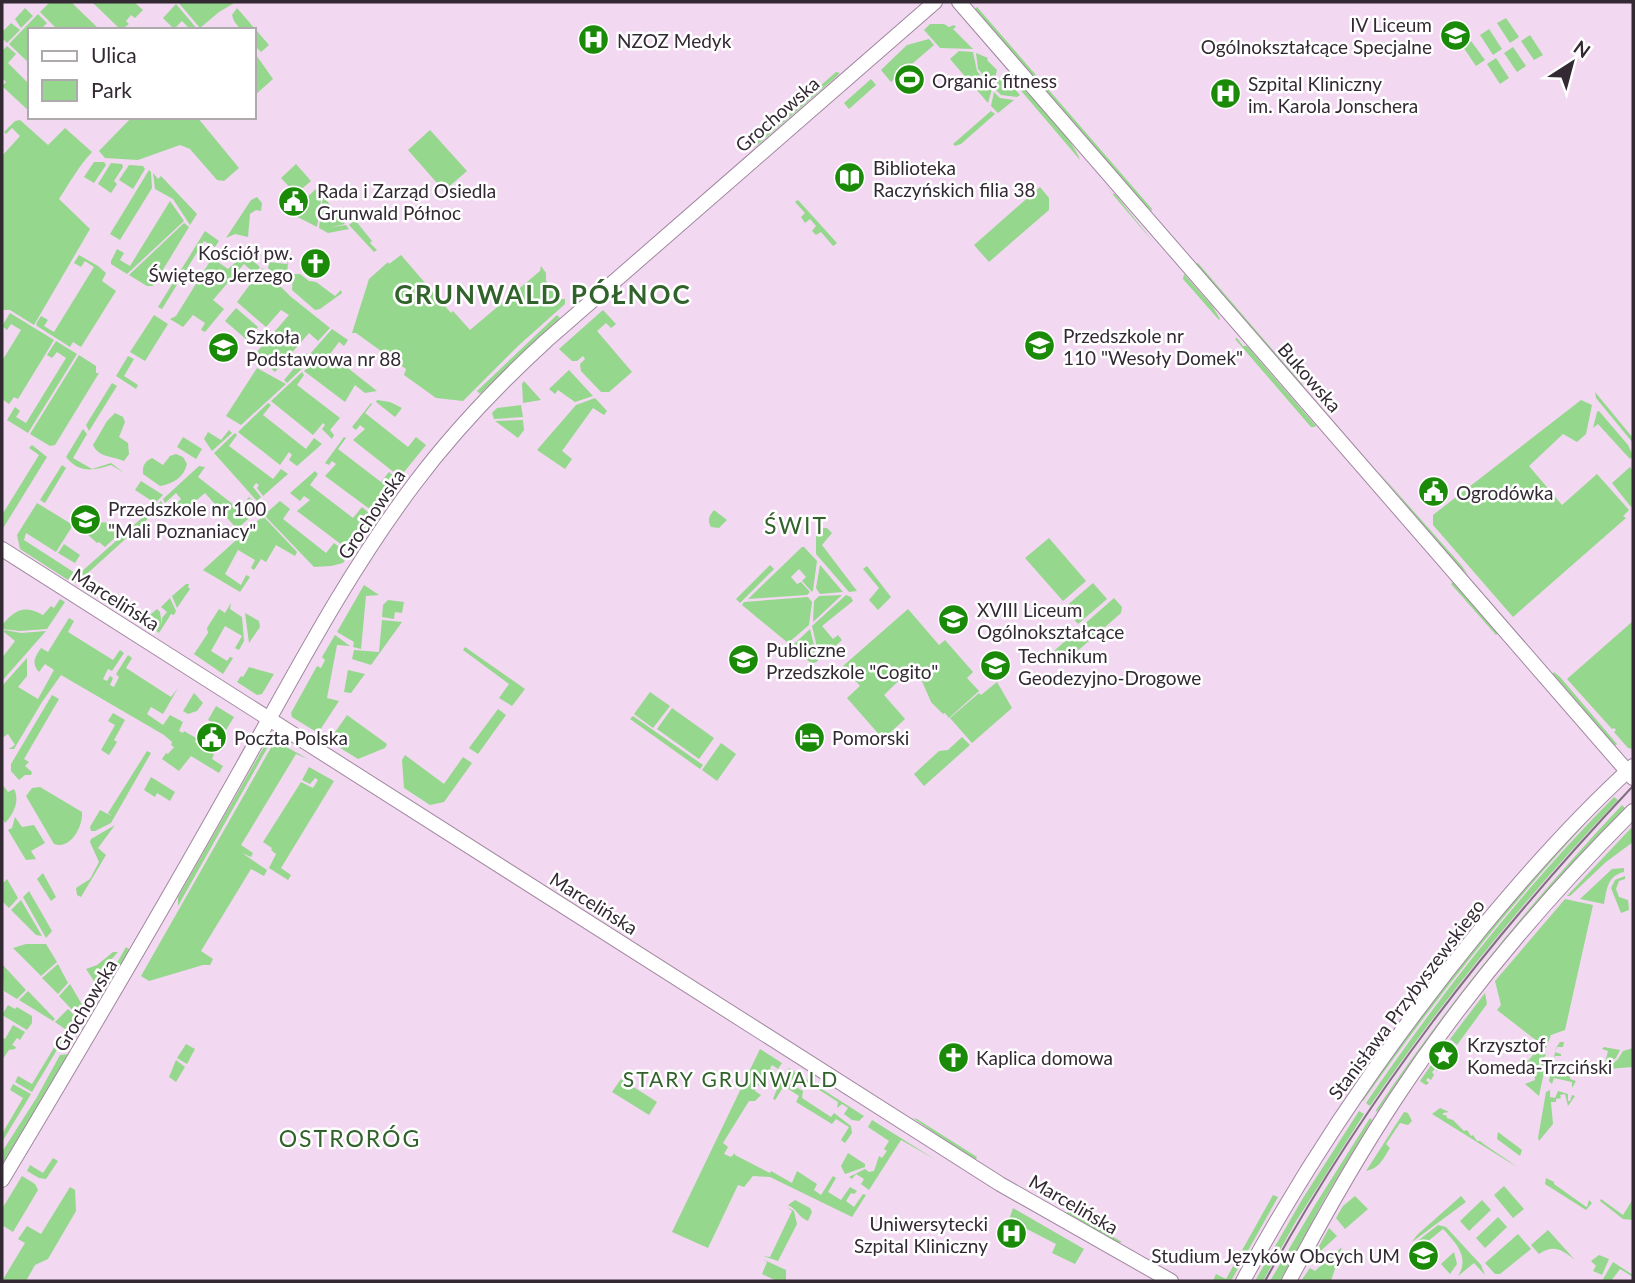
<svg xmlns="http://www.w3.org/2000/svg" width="1635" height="1283" viewBox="0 0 1635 1283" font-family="Lato,sans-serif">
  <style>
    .green { fill: #95d78c }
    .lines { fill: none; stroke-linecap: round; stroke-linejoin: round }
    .secondary-casing { stroke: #a0889f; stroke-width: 16 }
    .secondary { stroke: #fff; stroke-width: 14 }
    .tram { stroke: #806f80; stroke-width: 2 }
    .labels { text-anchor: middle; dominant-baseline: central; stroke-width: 5; stroke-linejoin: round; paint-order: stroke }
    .poi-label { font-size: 19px; fill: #332933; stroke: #fff; text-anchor: start }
    .street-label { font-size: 19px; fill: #332933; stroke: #fff }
    .neighbourhood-label { font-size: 21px; letter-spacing: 2px; fill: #31622b; stroke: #fff }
    .quarter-label { font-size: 23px; letter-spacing: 2px; fill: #31622b; stroke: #fff }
    .district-label { font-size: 26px; font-weight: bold; letter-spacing: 2px; fill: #31622b; stroke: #fff }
  </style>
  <rect width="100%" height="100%" fill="#f3d8f2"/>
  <!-- green -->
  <g class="green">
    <polygon points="50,2 71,2 100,30 58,30 40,12"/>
    <polygon points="92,2 134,2 143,10 135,18 131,15 126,21 129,24 121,30"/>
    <polygon points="178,2 236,2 219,12 200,28"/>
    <polygon points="176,4 198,30 191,30 182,21 174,29 163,18"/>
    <polygon points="977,7 1152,209 1152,211 1141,202 975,9"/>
    <polygon points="25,8 33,16 21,28 15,19"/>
    <polygon points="237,8 269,45 261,52 254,45 254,30 241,30 234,21 232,15"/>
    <polygon points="38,14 47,23 40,30 30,30 30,64 9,44"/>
    <polygon points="1506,18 1519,37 1510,43 1497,23"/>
    <polygon points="11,23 20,30 7,43 2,38 2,32"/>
    <polygon points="930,24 944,24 949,27 954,25 956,27 953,29 973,49 940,48 924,30"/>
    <polygon points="1489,29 1502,49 1493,55 1480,35"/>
    <polygon points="1530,35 1543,55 1534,60 1521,41"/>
    <polygon points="929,39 934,45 891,82 881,70 907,45"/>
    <polygon points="1471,41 1485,60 1476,66 1463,47"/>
    <polygon points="7,46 16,54 8,63 30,85 30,112 2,86 6,82 2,78 2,51"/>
    <polygon points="1513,47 1526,66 1517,72 1504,53"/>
    <polygon points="959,51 973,52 977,71 992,89 988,103 950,59"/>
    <polygon points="254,52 273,79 254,96"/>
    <polygon points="976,53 988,58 987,60 997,70 993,86 978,69"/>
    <polygon points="1496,58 1509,78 1500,84 1487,64"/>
    <polygon points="836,72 840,73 837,76 755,147 753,145"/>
    <polygon points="1003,76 1020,95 1017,97 1001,95 995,89 999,77 999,80 1003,79"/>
    <polygon points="871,79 876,85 849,109 844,103"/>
    <path d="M1011 79C1031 93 1074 141 1080 160Z"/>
    <polygon points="994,92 1000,98 1014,100 998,113 991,106"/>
    <polygon points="991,111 995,114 961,144 955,146 953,144"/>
    <polygon points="132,117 197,117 239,168 224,181 217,180 190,149 180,145 138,160 105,158 99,151"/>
    <path d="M20 120 48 145 65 128 92 152C79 166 70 182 59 199L90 229 34 325 10 310H2V156L20 136 12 128 6 134 4 132 15 121Z"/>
    <polygon points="430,130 467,171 444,191 408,150"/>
    <polygon points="94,162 104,162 106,165 94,183 84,177"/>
    <polygon points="111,163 122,164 123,167 114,181 117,184 111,193 98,184"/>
    <polygon points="296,164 311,181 296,194 281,178"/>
    <polygon points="129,165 143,166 145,169 133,189 119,180"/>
    <polygon points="149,170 151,172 152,188 120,240 110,234"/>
    <polygon points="153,173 158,179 161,176 197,214 190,225 173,199 155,189"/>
    <polygon points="1103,183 1112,194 1115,194 1154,243"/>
    <polygon points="1040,187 1049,198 1049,210 989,262 974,245"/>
    <polygon points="317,188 322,194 317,227 290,213"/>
    <polygon points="323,196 345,224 331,227 346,225 349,229 328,233 319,228"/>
    <polygon points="257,197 262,203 261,211 256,210 250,214 248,237 235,234 226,238 251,200"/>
    <polygon points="798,200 837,243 833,246 821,232 816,235 812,231 816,226 810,219 805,223 801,217 805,213 795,202"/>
    <polygon points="170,201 184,221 127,274 111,264 111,261 117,249 124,253 120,260 130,266"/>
    <polygon points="355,220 372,241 370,243 377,250 374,252 349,225"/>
    <polygon points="184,223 189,227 153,286 147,286 129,275"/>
    <polygon points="205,231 219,241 215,247 204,241 162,309 158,307"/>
    <polygon points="245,254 260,267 255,274 244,264 213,300 224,309 205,332 201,330 205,323 193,315 183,327 170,319 176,316 212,258 228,269"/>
    <polygon points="79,255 98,266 106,273 102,281 116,291 81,347 73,342 70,347 37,326 36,324 41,316 48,320 44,326 54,332 94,267 85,261 81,267 74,263"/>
    <polygon points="401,255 451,313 453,311 470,330 540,271 541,266 546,273 546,281 561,299 565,299 565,304 518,346 463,401 436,398 404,375 406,369 356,333 352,333 369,279 388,262 389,264"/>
    <polygon points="288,259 287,283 284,283 268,268 269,262 287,264"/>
    <polygon points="1198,263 1303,385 1302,386 1195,265"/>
    <polygon points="262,268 290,296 330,328 318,341 309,333 275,372 255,354 289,315 281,310 266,327 237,302"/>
    <polygon points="293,274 300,274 309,281 316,282 335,296 341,290 342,293 320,309 315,310 292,290"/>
    <polygon points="1184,274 1213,307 1220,319 1219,320 1183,279"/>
    <polygon points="236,308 258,327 247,340 225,321"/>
    <polygon points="603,310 616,324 611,328 606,323 597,331 632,372 609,392 601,392 581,371 580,364 585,359 583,356 577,361 572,361 559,349"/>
    <polygon points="10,313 54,340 18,399 14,397 9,404 2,399 2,361 21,330 11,324 7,330 2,326"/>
    <polygon points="154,315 168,324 145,361 130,352"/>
    <polygon points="557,315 560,318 480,394 477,391"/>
    <polygon points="332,329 348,340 344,346 339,342 330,354 377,391 365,393 355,385 345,402 304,371 312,363 310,354"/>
    <polygon points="1237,338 1243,346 1247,346 1316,426 1314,427 1311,427 1235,339"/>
    <polygon points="56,341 77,354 28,433 7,420 15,407 20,411 16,417 26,423 66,358 57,352 52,358 47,355"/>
    <polygon points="307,353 308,363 287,383 284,380"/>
    <polygon points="79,355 96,366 96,373 99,373 55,445 50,446 30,434"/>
    <polygon points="128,356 134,359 124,376 138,385 136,389 116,376"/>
    <polygon points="257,368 286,384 241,425 226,416"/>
    <polygon points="569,370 593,396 575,402 558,390 555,394 549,389"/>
    <polygon points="302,372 304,375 297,385 340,418 330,430 334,435 332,439 322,429 325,425 323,423 313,435 271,401"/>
    <polygon points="524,381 541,400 523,403 522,384"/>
    <polygon points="112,383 117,386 89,431 86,425"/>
    <polygon points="1595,392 1633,438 1633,443 1596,398"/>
    <polygon points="595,398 607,411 604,415 593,408 562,451 572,459 565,469 537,450 576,405"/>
    <polygon points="377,400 390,402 402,408 395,417 376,402"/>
    <polygon points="1581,400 1592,405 1586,434 1577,442 1563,434 1529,466 1562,505 1597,474 1629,510 1623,516 1626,518 1513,617 1433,525 1433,515"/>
    <polygon points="268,403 271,405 263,415 306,449 314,438 322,444 297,466 289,460 292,455 289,452 280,465 238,432"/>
    <polygon points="371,403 372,404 365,413 408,447 416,437 426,445 400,477 353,440 365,429 360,425 356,430 352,427"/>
    <polygon points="521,405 523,417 494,419 492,413 497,408"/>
    <polygon points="1599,411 1628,445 1633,456 1630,459 1598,424 1593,428 1597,412"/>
    <path d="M115 413 123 417 125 422 119 437 128 443 129 454 124 461C113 456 99 458 93 445L107 421Z"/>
    <polygon points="523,420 524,430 518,438 495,421"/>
    <path d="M83 429 87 434 73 458 92 469 111 463 124 473 111 465C93 471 79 473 66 457Z"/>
    <polygon points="229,430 232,433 212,451 204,439 208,432 221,440"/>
    <polygon points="235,433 237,435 229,446 273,479 281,469 288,474 263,496 257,488 259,485 256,483 253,487 261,497 257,501 214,453"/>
    <polygon points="183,437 202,449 196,459 177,447"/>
    <polygon points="344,437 346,438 338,449 381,482 389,472 398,479 375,513 325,476 336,464 332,461 329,465 325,463"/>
    <polygon points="32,445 47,457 2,530 2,515 39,455 29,448"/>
    <path d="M176 454 183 457 187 464C184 477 173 484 160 486L143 474C142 466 145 461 152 458L163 465 170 456Z"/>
    <polygon points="62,465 66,468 45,503 40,500"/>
    <polygon points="199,466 205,467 198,477 239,509 249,497 256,504 257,511 237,529 205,493 179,515 181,511 175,505 181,499 176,493 165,503 163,499"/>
    <polygon points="1630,467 1633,471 1633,501 1631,507 1612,483"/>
    <polygon points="1377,470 1462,566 1468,575 1446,553"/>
    <polygon points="315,471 318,474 310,485 353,518 362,507 372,516 350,551 297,511 310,500 304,496 300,501 290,493"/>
    <polygon points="141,481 163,495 155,503 135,490"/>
    <polygon points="161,501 163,505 79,581 75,583 71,581"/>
    <polygon points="280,501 290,509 283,519 326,553 334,543 348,554 343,563 331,566 314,567 264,515"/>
    <polygon points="37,503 73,525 56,552 26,533 24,540 75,573 68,580 20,549 17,535"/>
    <path d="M714 510 727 520 719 528 711 527C707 520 709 516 714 510Z"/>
    <polygon points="263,516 297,552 295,556 276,545 266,562 261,559 254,570 251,568 255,560 238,550 225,574 241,585 246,575 250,577 240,592 203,570"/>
    <polygon points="78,521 113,523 121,532 105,547 99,542 97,543 76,524"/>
    <polygon points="822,528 827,528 832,533 822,545 857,591 849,592 816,554 816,534"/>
    <polygon points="1049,538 1086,581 1063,601 1025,558"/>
    <polygon points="64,544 80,555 75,563 58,553"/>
    <polygon points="802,547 804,547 817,561 813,590 812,592 802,581 806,577 799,569 791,577 797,584 801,582 810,592 807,595 748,599"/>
    <polygon points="770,565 774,569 740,603 736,599"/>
    <polygon points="820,565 843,592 820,594 816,588"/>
    <polygon points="867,566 891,597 878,610 869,600 879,588 863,569"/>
    <polygon points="1453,582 1498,633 1496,635 1451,584"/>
    <polygon points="1093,583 1107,599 1078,624 1064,608"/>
    <polygon points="186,584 189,584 188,587 190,589 177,608 172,596"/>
    <polygon points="364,585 379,595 366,596 361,649 353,647 354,642 337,632"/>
    <polygon points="842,595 813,622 814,601 819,596"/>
    <polygon points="846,595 851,597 853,601 822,626 833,639 838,635 842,640 820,660 812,626"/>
    <polygon points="808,597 812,602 809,625 788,643 742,605 744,602"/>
    <polygon points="170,598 176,611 174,615 171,614 159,633 143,621 157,609 160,612 162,626 162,618 167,612 161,607"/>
    <polygon points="1114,598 1122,607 1121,613 1066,661 1061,661 1054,651"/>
    <path d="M60 599 65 602 47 629 20 631 2 629V625C16 609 24 605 43 615L51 606 54 608Z"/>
    <polygon points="388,600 404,602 402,613 395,612 394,619 382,617 383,605"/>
    <polygon points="231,603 230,609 242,617 244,641 239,650 235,648 242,636 225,626 211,651 227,661 230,657 233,658 223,674 194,654 208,633 207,628 219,609 225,613"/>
    <polygon points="908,609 939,645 945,640 973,672 967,678 979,691 949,718 945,713 943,714 931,702 915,665 884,695 905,719 883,739 847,698 860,686 843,666"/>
    <polygon points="245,613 259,621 260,627 249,643"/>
    <path d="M69 618 74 621 68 632 113 660 120 650 124 653 112 671 108 669 103 679 107 681 110 676 113 678 110 685 114 687 119 677 116 674 128 655 132 658 126 668 171 697 178 688 163 714 151 707 147 714 163 725 170 715 183 722 179 731 183 733 184 731 196 738 195 742 214 754 212 759 223 766 219 773 191 756 179 771 162 759 166 753 168 754 174 747 171 745 172 742 164 735 61 675 42 702 14 749H9L15 745 8 734 2 738V686L27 658V676L18 687 38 699 54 670 45 664 39 672C31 663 35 657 41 648L48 652Z"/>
    <polygon points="382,620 402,622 371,665 352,659 354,650 379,652"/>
    <polygon points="1633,621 1633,749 1628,748 1614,732 1616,730 1614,728 1612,729 1567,679"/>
    <polygon points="810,629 818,661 812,664 794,648 794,644"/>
    <polygon points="5,630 21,633 46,631 2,681 2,658 15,641 4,632 2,634"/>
    <polygon points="335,635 350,646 337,645 327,698 339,701 318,733 292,717 291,713 317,666 321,668 325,660 322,657"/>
    <polygon points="465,647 525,689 512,706 499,698 509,684 463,650"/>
    <polygon points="249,667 274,674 262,694 257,695 237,682 241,676 243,677"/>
    <polygon points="348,670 365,674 351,693 344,692"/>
    <polygon points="1554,672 1560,677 1617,744 1615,746 1553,674"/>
    <polygon points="997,682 1012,708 972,743 950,718 979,693 981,695"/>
    <polygon points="650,692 670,706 653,728 634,714"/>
    <polygon points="194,693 203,703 197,711 188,714 183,711"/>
    <polygon points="52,695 59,699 24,759 29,762 25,766 32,772 31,775 25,775 19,780 11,771 11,764"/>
    <polygon points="216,706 234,717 226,730 208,720"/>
    <polygon points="672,708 714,738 699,759 657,729"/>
    <polygon points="498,709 506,715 478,754 469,748"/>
    <polygon points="113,713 125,720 114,740 117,742 109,755 101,750 115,725 108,721"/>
    <polygon points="347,715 387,744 385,748 358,759 329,741"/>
    <polygon points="633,716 703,765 700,769 630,719"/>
    <polygon points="962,737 970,745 924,786 914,774 939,751 948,750"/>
    <polygon points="266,743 269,745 178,906 178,897"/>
    <polygon points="721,743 736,754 717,781 702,770"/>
    <polygon points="273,744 283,745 308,759 296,754 241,845 253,853 251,857 242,853 267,870 264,876 251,869 201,951 213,959 210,965 203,965 149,981 141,976"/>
    <polygon points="147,751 151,753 111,823 95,831 91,831 90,827 100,810 112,816 108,813"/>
    <polygon points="405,755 444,784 463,757 472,763 444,802 430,805 404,788 402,760"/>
    <polygon points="309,767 334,781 281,868 291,875 288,880 269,868 276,854 271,850 272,848 263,842 301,782 313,788 318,780 315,778 310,784 302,780"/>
    <polygon points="151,777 175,792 170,801 157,793 155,797 144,790"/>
    <path d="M2 784 8 792 14 789C20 800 14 814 5 823L2 818Z"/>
    <path d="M40 787 82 812C83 826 71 850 54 844L26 796 32 788Z"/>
    <path d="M1611 794 1612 795C1521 891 1439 993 1363 1101L1360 1100 1451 975 1519 892Z"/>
    <path d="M1614 797 1618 800C1527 896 1444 998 1370 1106L1366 1103C1440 995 1521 891 1614 797Z"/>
    <path d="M1622 805 1625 808C1533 901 1449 1003 1377 1112L1376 1110C1449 1002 1532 901 1622 805Z"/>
    <polygon points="15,817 22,827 34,825 45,843 31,851 36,859 26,860 8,830 12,828"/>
    <polygon points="115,825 98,848 106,855 81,897 77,895 76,888 90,879 99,862 90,842 91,839"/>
    <polygon points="1633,826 1633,842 1606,862 1570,896 1567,896"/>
    <path d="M1624 868V872C1607 876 1607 889 1604 904L1580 899 1612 869Z"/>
    <polygon points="43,873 56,897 51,901 37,879"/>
    <polygon points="1625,876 1625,879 1619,881 1616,889 1619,897 1628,900 1629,910 1621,913 1611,888 1615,880"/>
    <polygon points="7,879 18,898 9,908 2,901 2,884"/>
    <polygon points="29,891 52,931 46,938 23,897"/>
    <polygon points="1565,899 1593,905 1565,1030 1551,1035 1546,1048 1497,1010 1501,1005 1495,981"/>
    <polygon points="21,900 42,936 36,935 11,910"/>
    <polygon points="26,944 46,944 57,962 41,976 13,948"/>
    <polygon points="126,947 130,950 109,988 106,982"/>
    <polygon points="113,952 118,952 110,961 112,962 101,982 94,981 86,969 97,965"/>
    <polygon points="2,964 26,990 17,999 4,991"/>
    <polygon points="58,964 68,983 58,994 42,978"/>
    <polygon points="70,984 84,1008 78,1016 59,996"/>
    <polygon points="28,991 55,1019 53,1021 19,1000"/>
    <polygon points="1485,993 1487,1004 1457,1045 1450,1039"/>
    <polygon points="8,1005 15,1009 17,1007 32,1016 32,1023 27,1030 2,1015"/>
    <polygon points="68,1009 77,1018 69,1032 55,1022"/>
    <polygon points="13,1025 25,1032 20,1040 17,1038 12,1045 16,1047 15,1049 9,1050 2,1060 2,1037 5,1039"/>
    <polygon points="61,1036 64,1038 32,1092 15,1082 18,1076 32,1084"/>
    <polygon points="1560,1042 1564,1042 1563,1047 1557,1047 1555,1052 1561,1054 1561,1056 1555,1056 1553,1061 1559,1063 1559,1067 1553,1066 1552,1070 1571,1073 1570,1079 1576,1081 1572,1088 1572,1082 1554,1078 1552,1084 1549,1081 1556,1048"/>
    <polygon points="186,1044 195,1049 187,1064 177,1058"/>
    <polygon points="1532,1045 1546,1055 1533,1072 1526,1072 1522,1070 1526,1064 1521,1060 1523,1058 1528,1061 1533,1055 1527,1051"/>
    <polygon points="1604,1047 1620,1050 1616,1058 1598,1070 1599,1062 1605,1063 1608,1051 1602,1049"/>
    <polygon points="1633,1048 1633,1067 1607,1069 1618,1059 1623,1051"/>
    <polygon points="760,1049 782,1063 778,1069 772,1065 770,1068 775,1071 772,1078 766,1074 755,1091 761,1095 755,1101 749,1101 723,1143 728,1147 724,1154 731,1157 735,1153 735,1155 770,1173 771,1171 792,1183 797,1171 817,1184 814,1190 821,1195 833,1176 836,1178 828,1192 841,1200 850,1187 857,1191 854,1194 851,1193 846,1201 854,1207 863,1194 866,1195 852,1217 770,1177 753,1176 744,1187 738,1185 708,1248 672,1232"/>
    <polygon points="1442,1049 1450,1054 1448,1056 1443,1053 1447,1058 1443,1063 1441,1061 1438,1064 1441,1067 1437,1071 1435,1069 1432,1072 1434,1075 1431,1080 1428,1078 1426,1080 1429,1083 1426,1085 1420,1081"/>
    <polygon points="69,1054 2,1165 2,1152 37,1097 60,1055"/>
    <polygon points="1547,1058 1539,1096 1525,1084 1535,1080 1534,1073"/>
    <polygon points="176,1060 185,1067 176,1082 169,1077"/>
    <polygon points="789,1068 864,1116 859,1121 852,1120 844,1114 848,1108 842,1104 837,1108 838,1102 807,1082 800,1085 785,1074"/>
    <polygon points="621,1079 657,1102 649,1115 612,1092"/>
    <polygon points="781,1079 803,1091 802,1098 831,1117 834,1113 851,1126 852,1133 845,1143 841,1140 849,1127 836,1119 832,1124 796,1102 799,1096 784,1086 775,1100 773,1099"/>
    <polygon points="13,1084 31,1094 2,1142 2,1134 23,1098 10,1090"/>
    <polygon points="1550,1090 1550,1097 1555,1098 1558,1091 1568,1094 1568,1101 1570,1101 1572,1095 1575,1096 1568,1106 1565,1094 1560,1095 1561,1098 1556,1099 1556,1102 1551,1102 1553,1124 1539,1141 1538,1138 1546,1092"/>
    <path d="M1440 1108 1449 1112 1443 1113V1115H1446L1447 1118 1453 1120 1464 1131 1467 1130 1471 1136 1473 1135 1477 1141H1480C1487 1147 1504 1157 1517 1167L1432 1114Z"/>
    <polygon points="1359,1111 1364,1114 1295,1223 1263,1281 1255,1281 1303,1198"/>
    <path d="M1404 1112 1408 1113 1412 1121 1408 1125 1400 1123 1386 1144 1390 1148C1383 1159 1380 1168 1366 1171Z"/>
    <polygon points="913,1118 917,1119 977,1157 975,1161"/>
    <polygon points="1370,1118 1372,1120 1325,1198 1280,1281 1270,1281 1315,1205"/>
    <polygon points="872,1120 936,1160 901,1140 869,1190 861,1184 864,1179 856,1174 852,1179 849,1177 865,1169 869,1172 874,1171 879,1156 882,1158 887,1151 884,1149 889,1141 868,1127"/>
    <polygon points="1498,1132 1522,1150 1520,1156 1497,1139"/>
    <polygon points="848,1153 865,1164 865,1167 845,1174 841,1166"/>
    <polygon points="53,1158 58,1161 46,1179 39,1178 27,1171 30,1165 43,1173"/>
    <polygon points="22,1176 35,1184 38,1190 13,1232 2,1225 2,1209"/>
    <polygon points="1546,1178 1554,1182 1554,1184 1585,1206 1587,1207 1589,1200 1592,1203 1586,1210 1545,1184"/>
    <polygon points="1504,1186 1524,1209 1513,1218 1494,1195"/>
    <polygon points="70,1187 75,1190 76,1211 48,1259 35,1265 26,1281 2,1281 25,1243 18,1239 27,1226 41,1234"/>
    <polygon points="1273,1195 1278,1197 1231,1281 1213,1281 1216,1274 1226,1279"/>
    <polygon points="1355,1196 1368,1209 1345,1229 1336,1218 1343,1206"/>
    <polygon points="1461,1196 1466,1202 1412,1242 1417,1235"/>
    <polygon points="1601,1199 1623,1215 1633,1199 1633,1220 1623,1219 1600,1201"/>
    <path d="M795 1200 810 1208 812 1212 808 1221C798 1217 797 1209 788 1205Z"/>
    <polygon points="1482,1200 1491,1210 1469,1231 1460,1221"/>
    <polygon points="787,1207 794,1211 797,1224 778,1261 763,1256 770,1257 792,1211"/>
    <polygon points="1013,1208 1084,1249 1075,1264 1052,1253 1056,1244 1009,1220"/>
    <polygon points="1068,1211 1122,1242 1118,1243 1066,1215"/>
    <polygon points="1498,1217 1507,1227 1485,1248 1476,1238"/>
    <path d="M1438 1225 1446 1227 1481 1265 1485 1275 1474 1263 1458 1276C1470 1257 1456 1243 1443 1229L1422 1246 1415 1243Z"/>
    <polygon points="1329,1228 1337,1236 1312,1259"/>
    <path d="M1548 1230 1575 1260C1562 1250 1554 1244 1539 1254L1531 1245Z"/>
    <polygon points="1518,1234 1531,1249 1500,1274 1495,1274 1485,1263"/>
    <polygon points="1342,1247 1331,1281 1301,1281 1310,1268 1315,1271"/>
    <polygon points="1454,1252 1457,1264 1450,1274 1441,1264"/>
    <polygon points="1599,1255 1609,1259 1602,1275 1593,1271 1596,1266 1591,1261"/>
    <polygon points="762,1259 786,1270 786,1281 777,1281 762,1274 767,1262"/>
    <polygon points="1613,1262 1633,1275 1633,1277 1620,1269 1611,1281 1602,1281"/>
  </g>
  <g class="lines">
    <defs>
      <g id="secondary">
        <polyline points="959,2 1633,778"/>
        <polyline points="2,549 1000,1184 1171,1281"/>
        <path d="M2 1180C78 1053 153 926 226 796 286 691 341 581 415 483 454 431 499 384 547 340L935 2"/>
        <path d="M1243 1281C1310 1157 1391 1039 1481 929 1528 872 1578 816 1633 766"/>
        <path d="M1289 1281C1322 1219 1357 1157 1396 1098 1464 995 1546 898 1633 811"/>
      </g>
    </defs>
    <!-- secondary casing -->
    <use href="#secondary" class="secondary-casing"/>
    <!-- secondary -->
    <use href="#secondary" class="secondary"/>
    <!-- tram -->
    <path class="tram" d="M1265 1281C1367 1095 1488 940 1633 786"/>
  </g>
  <!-- icons -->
  <defs>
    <symbol id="school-disc" viewBox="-11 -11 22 22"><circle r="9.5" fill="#1b8a09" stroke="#fff"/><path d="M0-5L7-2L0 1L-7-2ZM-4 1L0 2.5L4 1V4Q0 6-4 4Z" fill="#fff"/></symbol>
    <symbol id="hospital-disc" viewBox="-11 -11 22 22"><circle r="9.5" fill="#1b8a09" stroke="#fff"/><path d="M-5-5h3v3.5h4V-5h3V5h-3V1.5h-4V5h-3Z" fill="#fff"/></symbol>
    <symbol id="stadium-disc" viewBox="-11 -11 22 22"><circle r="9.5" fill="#1b8a09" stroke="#fff"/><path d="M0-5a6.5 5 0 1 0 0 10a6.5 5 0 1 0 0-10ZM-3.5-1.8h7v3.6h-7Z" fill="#fff"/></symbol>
    <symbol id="library-disc" viewBox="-11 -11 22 22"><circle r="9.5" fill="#1b8a09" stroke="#fff"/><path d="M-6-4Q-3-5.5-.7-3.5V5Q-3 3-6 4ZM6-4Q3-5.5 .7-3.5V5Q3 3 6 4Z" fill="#fff"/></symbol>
    <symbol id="civic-disc" viewBox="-11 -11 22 22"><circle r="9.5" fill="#1b8a09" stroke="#fff"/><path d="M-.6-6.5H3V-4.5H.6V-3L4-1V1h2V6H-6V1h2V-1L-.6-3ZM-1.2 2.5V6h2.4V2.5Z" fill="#fff"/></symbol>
    <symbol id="church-disc" viewBox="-11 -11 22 22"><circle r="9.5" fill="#1b8a09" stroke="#fff"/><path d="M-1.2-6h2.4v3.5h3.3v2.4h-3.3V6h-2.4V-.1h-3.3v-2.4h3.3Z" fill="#fff"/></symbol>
    <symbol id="hotel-disc" viewBox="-11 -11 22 22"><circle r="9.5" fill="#1b8a09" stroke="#fff"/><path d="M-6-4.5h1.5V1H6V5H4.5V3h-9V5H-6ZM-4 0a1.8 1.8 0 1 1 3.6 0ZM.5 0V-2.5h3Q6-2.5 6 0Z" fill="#fff"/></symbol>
    <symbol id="sight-disc" viewBox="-11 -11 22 22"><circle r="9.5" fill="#1b8a09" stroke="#fff"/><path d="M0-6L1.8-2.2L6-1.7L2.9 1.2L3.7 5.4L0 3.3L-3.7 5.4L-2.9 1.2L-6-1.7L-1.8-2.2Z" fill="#fff"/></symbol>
    <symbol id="university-disc" viewBox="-11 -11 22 22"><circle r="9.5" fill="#1b8a09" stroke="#fff"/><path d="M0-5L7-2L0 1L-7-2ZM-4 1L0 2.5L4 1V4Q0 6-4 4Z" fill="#fff"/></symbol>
  </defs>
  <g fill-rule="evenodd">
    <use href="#school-disc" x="1438" y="18" width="35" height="35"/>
    <use href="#hospital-disc" x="576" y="22" width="35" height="35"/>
    <use href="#stadium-disc" x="892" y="62" width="35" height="35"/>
    <use href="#hospital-disc" x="1208" y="76" width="35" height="35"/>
    <use href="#library-disc" x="832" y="160" width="35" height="35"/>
    <use href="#civic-disc" x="276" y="184" width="35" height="35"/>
    <use href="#church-disc" x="298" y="246" width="35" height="35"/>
    <use href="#school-disc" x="1022" y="328" width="35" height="35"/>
    <use href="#school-disc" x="206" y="330" width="35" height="35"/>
    <use href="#civic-disc" x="1416" y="474" width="35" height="35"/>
    <use href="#school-disc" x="68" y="502" width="35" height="35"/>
    <use href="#school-disc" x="936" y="602" width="35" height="35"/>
    <use href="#school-disc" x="726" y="642" width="35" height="35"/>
    <use href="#school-disc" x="978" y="648" width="35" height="35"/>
    <use href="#civic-disc" x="194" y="720" width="35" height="35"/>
    <use href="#hotel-disc" x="792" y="720" width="35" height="35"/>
    <use href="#sight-disc" x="1426" y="1038" width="35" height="35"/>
    <use href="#church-disc" x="936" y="1040" width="35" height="35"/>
    <use href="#hospital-disc" x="994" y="1216" width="35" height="35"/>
    <use href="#university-disc" x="1406" y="1238" width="35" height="35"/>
  </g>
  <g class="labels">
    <!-- poi labels -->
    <g class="poi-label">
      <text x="1432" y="24" text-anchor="end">IV Liceum<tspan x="1432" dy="22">Ogólnokształcące Specjalne</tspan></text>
      <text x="617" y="40">NZOZ Medyk</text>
      <text x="932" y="80">Organic fitness</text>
      <text x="1248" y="83">Szpital Kliniczny<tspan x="1248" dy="22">im. Karola Jonschera</tspan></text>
      <text x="873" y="167">Biblioteka<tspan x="873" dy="22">Raczyńskich filia 38</tspan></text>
      <text x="317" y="190">Rada i Zarząd Osiedla<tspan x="317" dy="22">Grunwald Północ</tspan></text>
      <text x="293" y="252" text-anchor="end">Kościół pw.<tspan x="293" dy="22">Świętego Jerzego</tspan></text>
      <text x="1063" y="335">Przedszkole nr<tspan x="1063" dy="22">110 "Wesoły Domek"</tspan></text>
      <text x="246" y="336">Szkoła<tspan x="246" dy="22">Podstawowa nr 88</tspan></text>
      <text x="1456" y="492">Ogrodówka</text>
      <text x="108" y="508">Przedszkole nr 100<tspan x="108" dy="22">"Mali Poznaniacy"</tspan></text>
      <text x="977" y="609">XVIII Liceum<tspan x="977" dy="22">Ogólnokształcące</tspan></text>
      <text x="766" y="649">Publiczne<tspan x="766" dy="22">Przedszkole "Cogito"</tspan></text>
      <text x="1018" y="655">Technikum<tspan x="1018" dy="22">Geodezyjno-Drogowe</tspan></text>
      <text x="234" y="737">Poczta Polska</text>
      <text x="832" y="737">Pomorski</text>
      <text x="1467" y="1044">Krzysztof<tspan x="1467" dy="22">Komeda-Trzciński</tspan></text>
      <text x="976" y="1057">Kaplica domowa</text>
      <text x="988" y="1223" text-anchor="end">Uniwersytecki<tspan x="988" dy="22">Szpital Kliniczny</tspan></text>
      <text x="1400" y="1255" text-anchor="end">Studium Języków Obcych UM</text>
    </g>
    <!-- street labels -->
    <g class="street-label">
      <text transform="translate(777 114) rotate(-41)">Grochowska</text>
      <text transform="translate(1310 377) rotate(49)">Bukowska</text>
      <text transform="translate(371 514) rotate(-56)">Grochowska</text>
      <text transform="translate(116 599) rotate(32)">Marcelińska</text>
      <text transform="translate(594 903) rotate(32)">Marcelińska</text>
      <text transform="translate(1406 999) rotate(-53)">Stanisława Przybyszewskiego</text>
      <text transform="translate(85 1005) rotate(-59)">Grochowska</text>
      <text transform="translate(1074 1204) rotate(30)">Marcelińska</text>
    </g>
    <!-- neighbourhood labels -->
    <g class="neighbourhood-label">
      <text x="731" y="1078">STARY GRUNWALD</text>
    </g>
    <!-- quarter labels -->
    <g class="quarter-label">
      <text x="796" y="525">ŚWIT</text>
      <text x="350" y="1138">OSTRORÓG</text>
    </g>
    <!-- district labels -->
    <g class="district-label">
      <text x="543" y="294">GRUNWALD PÓŁNOC</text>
    </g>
  </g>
  <!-- border -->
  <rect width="1635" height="1283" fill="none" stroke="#332933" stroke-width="7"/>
  <!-- legend -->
  <rect x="28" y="28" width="228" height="91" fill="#ffffff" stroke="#ada9ad" stroke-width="2"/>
  <rect x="42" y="51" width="35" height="10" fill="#ffffff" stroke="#ada9ad" stroke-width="2"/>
  <text x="91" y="63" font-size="21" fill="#332933">Ulica</text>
  <rect x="42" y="80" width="35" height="21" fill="#95d78c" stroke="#ada9ad" stroke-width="2"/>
  <text x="91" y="98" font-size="21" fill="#332933">Park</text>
  <!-- north arrow -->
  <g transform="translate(1572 63) rotate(36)" stroke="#ffffff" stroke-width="5" paint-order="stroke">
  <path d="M0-5L12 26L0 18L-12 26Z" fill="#332933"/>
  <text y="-10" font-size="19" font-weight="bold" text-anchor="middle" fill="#332933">N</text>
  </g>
</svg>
